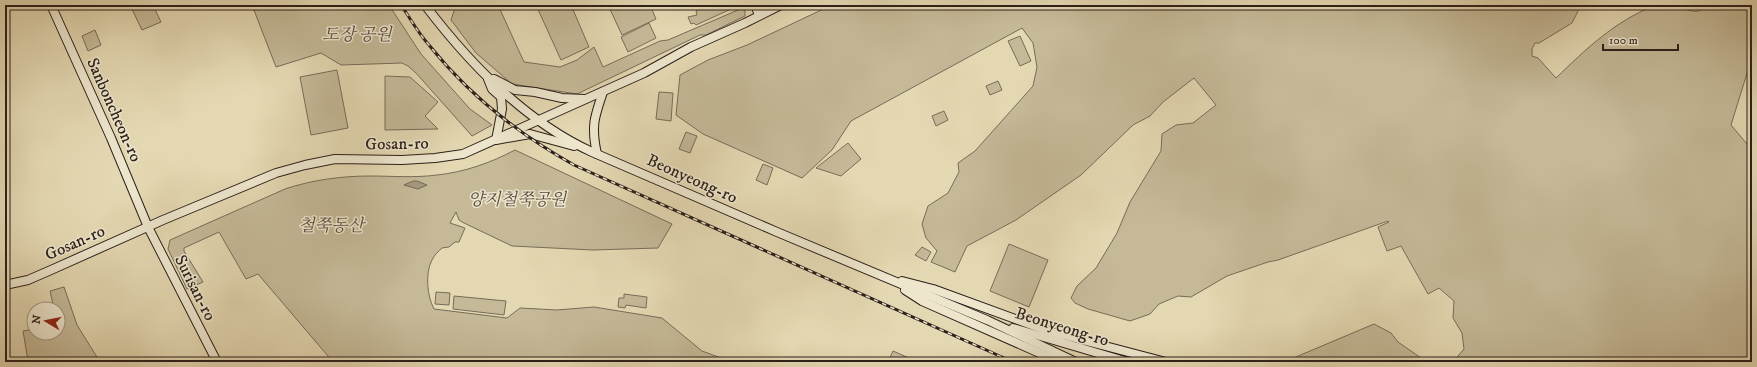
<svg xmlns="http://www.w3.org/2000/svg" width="1757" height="367" viewBox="0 0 1757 367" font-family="'IM FELL DW Pica','Noto Serif KR',serif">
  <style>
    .green { fill: #c5b998; stroke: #786c59 }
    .water { fill: #a5997e; stroke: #746856 }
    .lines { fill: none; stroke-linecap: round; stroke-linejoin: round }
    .secondary-casing { stroke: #2b1f1a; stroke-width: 10 }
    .secondary { stroke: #ede6cd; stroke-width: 8 }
    .rail-casing { stroke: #2b1f1a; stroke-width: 3 }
    .rail { stroke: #ede6cd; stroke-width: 1.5; stroke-dasharray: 4.5; stroke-linecap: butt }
    .labels { text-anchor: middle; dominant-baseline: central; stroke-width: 3; stroke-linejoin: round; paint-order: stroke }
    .park-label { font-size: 17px; font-style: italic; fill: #594d40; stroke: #ede6cd }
    .street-label { font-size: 17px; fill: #2b1f1a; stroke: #ede6cd }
  </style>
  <rect width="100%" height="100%" fill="#e4d8b2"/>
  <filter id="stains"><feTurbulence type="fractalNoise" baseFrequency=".005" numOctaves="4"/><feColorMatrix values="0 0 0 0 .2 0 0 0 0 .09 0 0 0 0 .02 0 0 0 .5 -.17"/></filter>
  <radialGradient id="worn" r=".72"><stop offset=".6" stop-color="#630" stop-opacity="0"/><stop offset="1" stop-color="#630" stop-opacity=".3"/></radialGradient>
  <!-- green -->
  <g class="green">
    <polygon points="130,5 153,5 161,22 142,30"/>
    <polygon points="252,5 389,5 421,54 470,109 492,125 472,136 416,73 408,66 402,63 341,65 321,53 276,67"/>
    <polygon points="461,5 498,5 524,62 560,67 577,60 594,47 603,67 660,41 668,40 745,7 745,16 706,35 700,35 577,94 512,84 476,53 451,20 455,8"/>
    <polygon points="536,5 571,5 589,47 561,60"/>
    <polygon points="608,5 650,5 656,19 622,35"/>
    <polygon points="702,5 740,5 696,25 694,23 691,24 688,17 697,15 696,11 702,8 701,6"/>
    <path d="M832 5H1378L1380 8 1389 5H1581L1572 23 1539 43H1535L1532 49V56L1538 58 1556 78C1586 49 1615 21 1654 6 1659 4 1668 4 1673 5 1681 7 1696 16 1704 8V5H1752V57L1731 125 1752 150V362H1453L1464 349 1462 333 1453 318 1454 301 1439 288 1428 294 1401 246 1387 251 1378 227 1389 222 1388 221 1278 260 1268 262 1227 276 1191 297 1178 296 1159 304 1150 314 1130 321 1088 309 1075 303 1071 298 1077 286 1096 268 1117 233 1130 202 1161 151 1162 134 1176 125 1193 123 1216 105 1194 78 1163 102 1150 116 1133 125 1081 175 1016 220 967 246 955 272 931 262 937 251 926 238 922 224 928 206 948 193 959 172 958 163 975 151 1033 86 1037 67 1033 43 1022 28 851 121 832 150 802 178 703 134 676 115 680 75 708 60 747 45Z"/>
    <polygon points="649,23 656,38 628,52 621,37"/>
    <polygon points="95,30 101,45 88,51 82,36"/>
    <polygon points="1020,36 1031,61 1020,66 1008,41"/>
    <polygon points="337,70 348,128 311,135 300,77"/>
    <polygon points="385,76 410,77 438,102 425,116 438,129 385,130"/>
    <polygon points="998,81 1002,90 990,95 986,86"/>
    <polygon points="659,92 673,93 671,121 656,119"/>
    <polygon points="944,111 948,120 936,126 932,116"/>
    <polygon points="686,132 697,136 690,153 679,149"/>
    <polygon points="848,143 861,159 841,176 816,168"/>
    <path d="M515 150 672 224 658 248 593 250 512 246 464 223 459 220 456 212 450 223 465 228 459 242H455L449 247 442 248C439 251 434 255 432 260 425 273 427 296 434 309L507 318 520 308 557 310 594 307 662 318 702 351 732 362H333L258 274 246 279 219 232 184 248V251L203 282 187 289 168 249 170 240 285 189C312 180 341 176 370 176 392 176 414 178 437 175 465 172 490 163 515 150Z"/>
    <polygon points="763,164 773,168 767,185 756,180"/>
    <polygon points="1009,244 1048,260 1029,307 990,291"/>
    <polygon points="922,247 931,252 926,261 915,255"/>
    <polygon points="64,287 77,325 100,362 20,362 28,361 23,331 34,329 34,333 58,333 58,309 54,309 50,291"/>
    <polygon points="436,292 450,293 449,305 435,304"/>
    <polygon points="624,294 647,297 646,308 626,305 625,308 618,307 619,298 624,298"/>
    <polygon points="454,296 506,301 504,315 453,309"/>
    <polygon points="1374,324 1391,333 1398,342 1424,360 1432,362 1284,362"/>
    <polygon points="893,351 918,362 888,362"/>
  </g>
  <!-- water -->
  <polygon class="water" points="413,181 417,181 427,185 418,189 404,185"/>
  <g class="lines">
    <defs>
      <g id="secondary">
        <polyline points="51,5 111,138 148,227 217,362"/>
        <path d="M425 5C469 63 524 121 592 152L777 232 987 320 1076 362"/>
        <polyline points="755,5 759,15"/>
        <polyline points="488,79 492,89 501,97 502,109 496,140 530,134 574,146"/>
        <polyline points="494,79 515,90 535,92 562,98 585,99"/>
        <path d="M597 154C591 127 594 118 603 92"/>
        <polyline points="902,281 933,289 1048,331 1166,362"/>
        <polyline points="5,285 28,280 51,270 163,220 276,173 305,165 335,159 402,160 435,158 463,154 644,73 691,47 745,23 781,5"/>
        <polyline points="905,290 922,301 1060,362"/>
        <polyline points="1013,328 1128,362"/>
      </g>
    </defs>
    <!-- secondary casing -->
    <use href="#secondary" class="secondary-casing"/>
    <!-- secondary -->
    <use href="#secondary" class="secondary"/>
    <defs>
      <path id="rail" d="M401 5C410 18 418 33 429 45 469 95 518 134 574 165L1013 362"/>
    </defs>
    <!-- rail casing -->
    <use href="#rail" class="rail-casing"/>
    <!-- rail -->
    <use href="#rail" class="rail"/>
  </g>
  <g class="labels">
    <!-- park labels -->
    <g class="park-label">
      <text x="357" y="35">도장 공원</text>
      <text x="517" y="200">양지철쭉공원</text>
      <text x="331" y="226">철쭉동산</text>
    </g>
    <!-- street labels -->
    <g class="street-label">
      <text transform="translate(114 110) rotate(66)">Sanboncheon-ro</text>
      <text transform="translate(397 144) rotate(-1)">Gosan-ro</text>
      <text transform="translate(692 179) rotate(24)">Beonyeong-ro</text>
      <text transform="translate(75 243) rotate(-24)">Gosan-ro</text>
      <text transform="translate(195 288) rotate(63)">Surisan-ro</text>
      <text transform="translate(1062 327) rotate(17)">Beonyeong-ro</text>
    </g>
  </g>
  <!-- margin -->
  <rect width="1757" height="367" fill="none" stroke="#e4d8b2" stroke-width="20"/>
  <rect x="6" y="6" width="1745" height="355" fill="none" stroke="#2b1f1a" stroke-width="2"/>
  <rect x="10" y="10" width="1737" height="347" fill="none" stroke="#2b1f1a"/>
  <!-- north arrow -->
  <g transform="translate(46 321) rotate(280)"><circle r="19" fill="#ede6cd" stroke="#9f9685"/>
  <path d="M0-3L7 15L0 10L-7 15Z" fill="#8f2418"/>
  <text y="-6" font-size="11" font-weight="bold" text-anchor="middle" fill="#2b1f1a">N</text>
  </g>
  <!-- scale -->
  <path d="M1603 44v6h75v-6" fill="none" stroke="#2b1f1a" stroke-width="2"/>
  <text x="1609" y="44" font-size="12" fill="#2b1f1a" stroke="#ede6cd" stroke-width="3" paint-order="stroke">100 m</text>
  <rect width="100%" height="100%" filter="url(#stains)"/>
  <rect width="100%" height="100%" fill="url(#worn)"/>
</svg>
